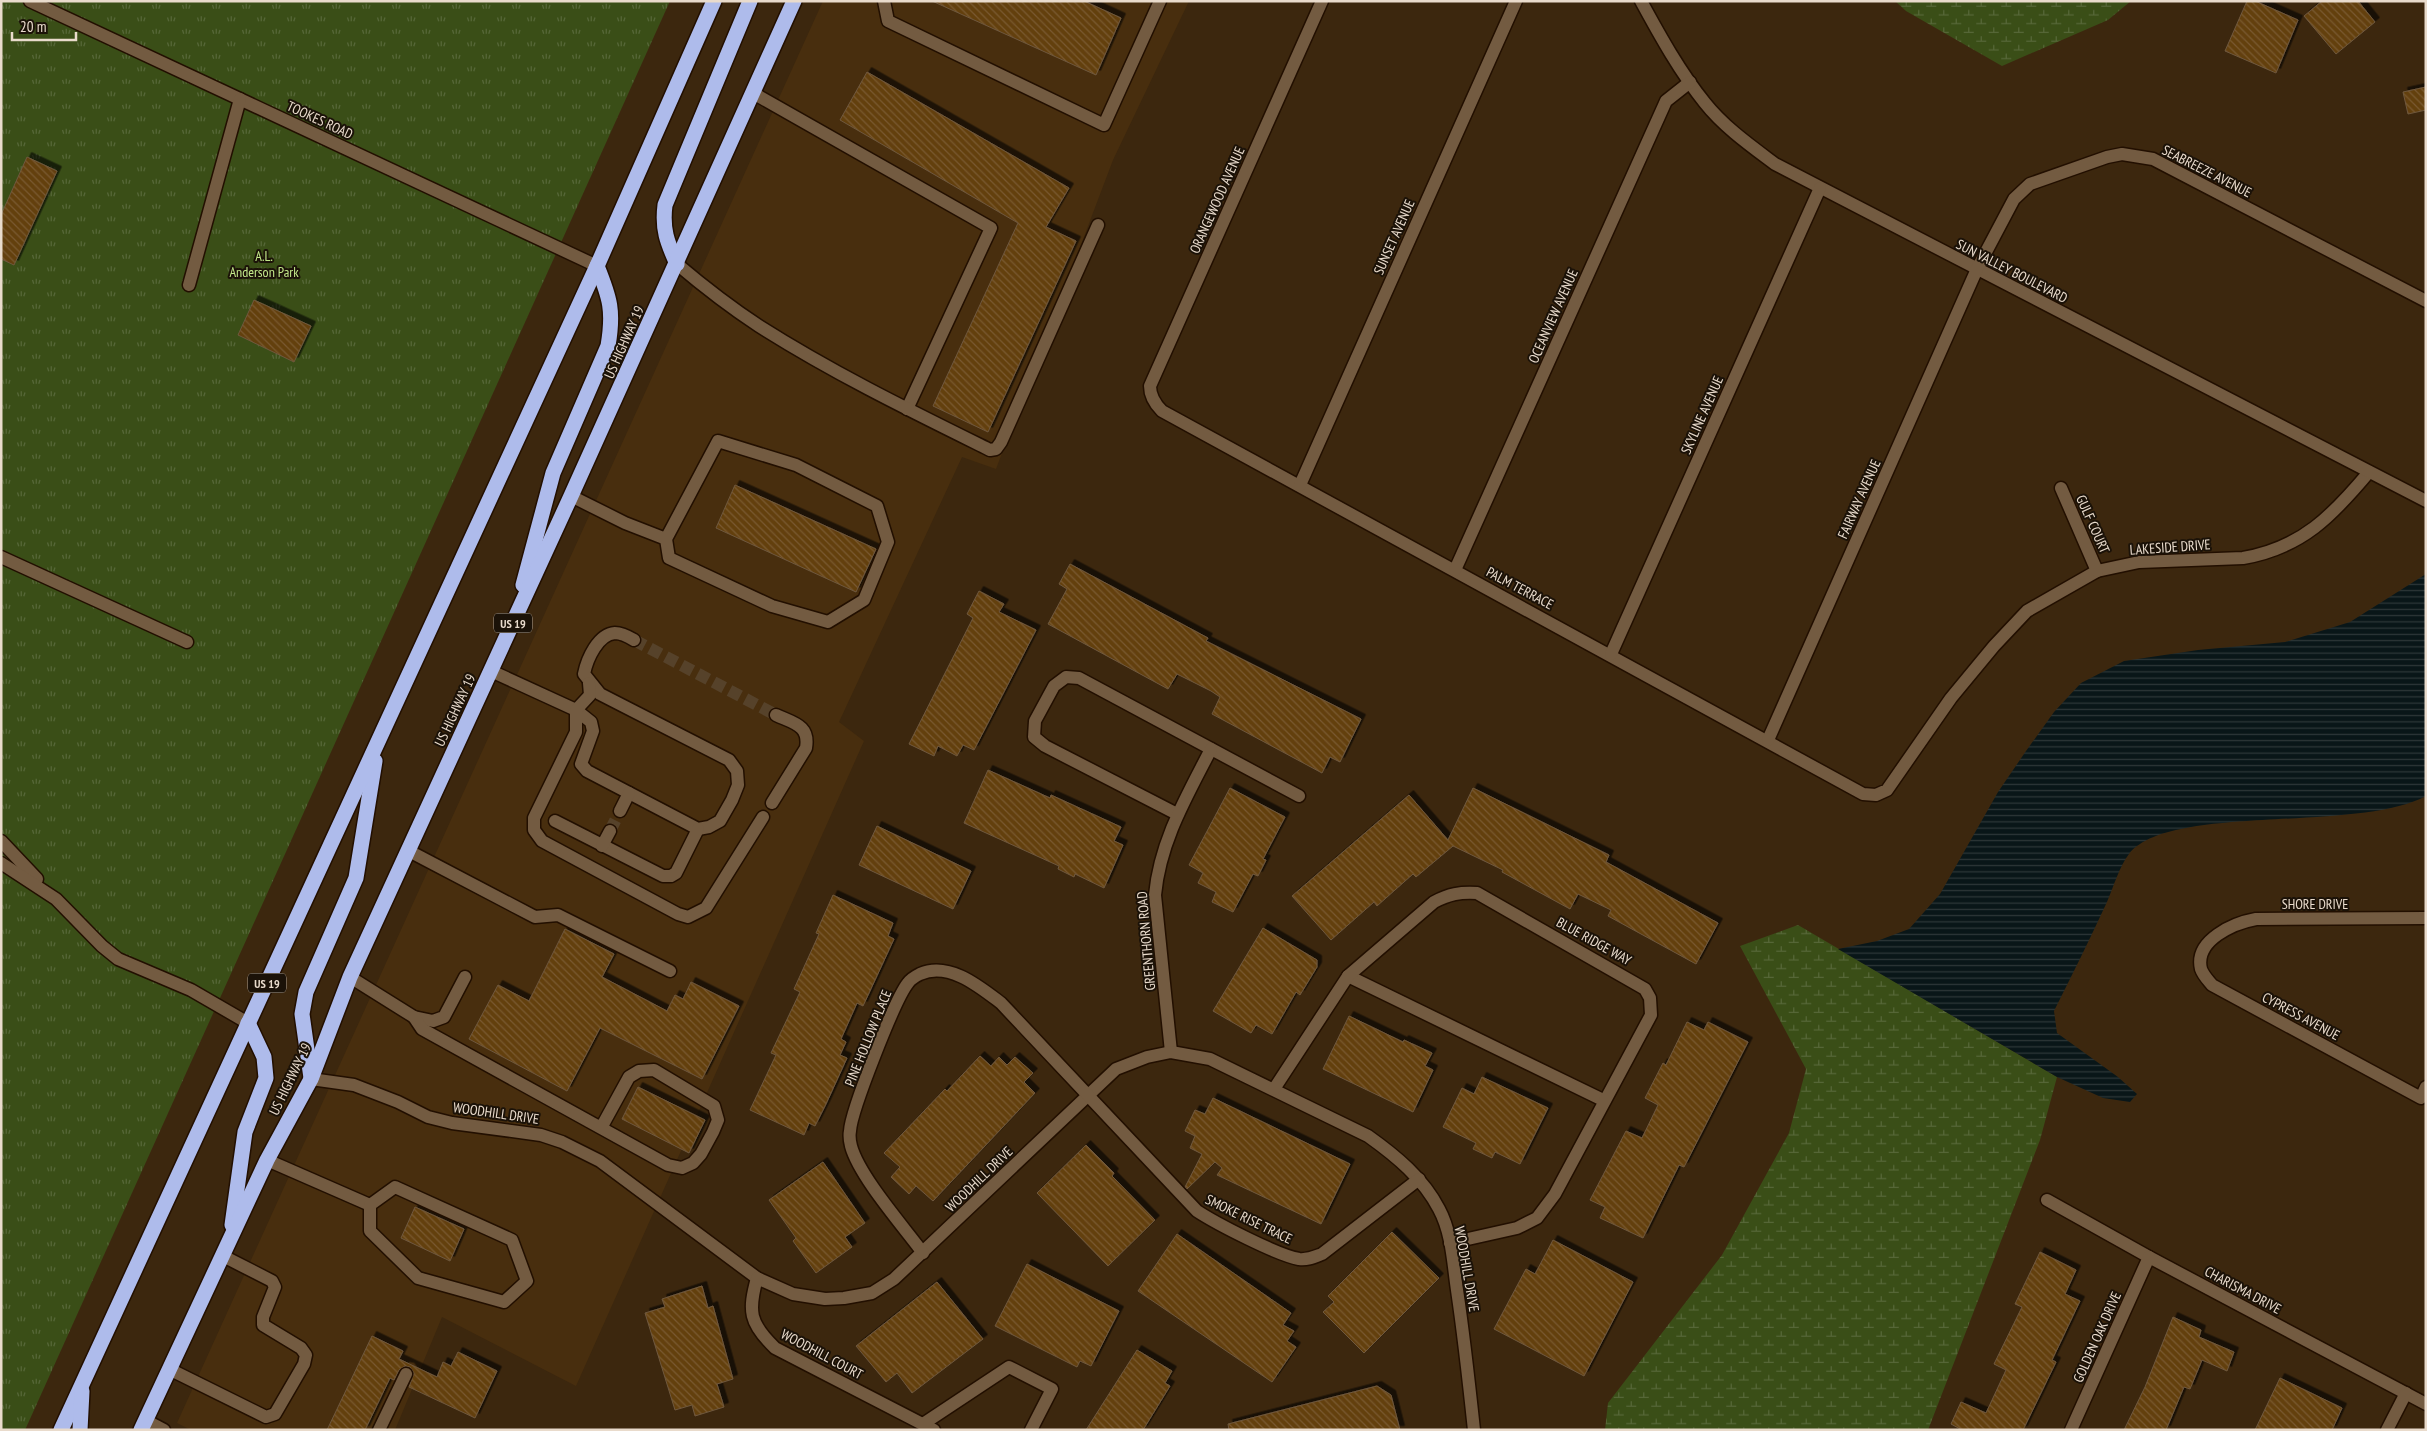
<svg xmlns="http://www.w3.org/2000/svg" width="2427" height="1431" viewBox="0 0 2427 1431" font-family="'PT Sans Narrow',sans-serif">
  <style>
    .built { fill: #482e0e }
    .wetland { fill: url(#wetland-marsh) }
    .park { fill: url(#park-tufts) }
    .water { fill: url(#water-rules) }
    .building { fill: url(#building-back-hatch); stroke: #6f583e; filter: url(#shadow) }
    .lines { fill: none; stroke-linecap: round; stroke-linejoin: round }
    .minor-tunnel { stroke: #56422a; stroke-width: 12; stroke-dasharray: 12 6; stroke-linecap: butt }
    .minor-casing { stroke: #220f00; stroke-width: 15 }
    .highway-casing { stroke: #220f00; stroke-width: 18 }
    .minor { stroke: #735b41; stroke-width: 12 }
    .highway { stroke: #aebbeb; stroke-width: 15 }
    .labels { text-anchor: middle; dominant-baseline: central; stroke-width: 4; stroke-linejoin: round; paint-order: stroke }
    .shield { fill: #1b1208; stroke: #ab9f91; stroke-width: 1 }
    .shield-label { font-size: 12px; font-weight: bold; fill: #e9dbcc }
    .street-label { font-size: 14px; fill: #e9dbcc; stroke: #1b1208 }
    .park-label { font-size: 14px; fill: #c3e98a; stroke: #1b1208 }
  </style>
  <defs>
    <pattern id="wetland-marsh" width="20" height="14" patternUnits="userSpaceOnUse" patternTransform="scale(1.25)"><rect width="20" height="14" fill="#3a4e17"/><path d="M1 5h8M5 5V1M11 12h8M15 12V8" fill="none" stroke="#566738"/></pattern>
    <pattern id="park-tufts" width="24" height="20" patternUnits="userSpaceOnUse" patternTransform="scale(1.25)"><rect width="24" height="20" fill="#3a4e17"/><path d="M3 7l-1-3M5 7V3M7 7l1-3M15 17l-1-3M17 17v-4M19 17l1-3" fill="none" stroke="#566738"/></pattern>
    <pattern id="water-rules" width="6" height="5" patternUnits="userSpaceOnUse" patternTransform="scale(1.25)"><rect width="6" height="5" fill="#091618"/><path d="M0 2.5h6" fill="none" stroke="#2d3738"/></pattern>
    <pattern id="building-back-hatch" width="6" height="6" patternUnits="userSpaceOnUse" patternTransform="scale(1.25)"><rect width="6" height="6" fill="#633f0f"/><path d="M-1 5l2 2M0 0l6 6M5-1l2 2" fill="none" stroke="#795a31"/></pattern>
    <filter id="shadow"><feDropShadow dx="4.5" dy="-4.5" stdDeviation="0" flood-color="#0009"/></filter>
  </defs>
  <rect width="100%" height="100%" fill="#3c270e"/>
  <!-- built -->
  <polygon class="built" points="823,1 1189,1 1113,160 996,469 962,457 839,722 864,741 576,1386 442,1317 395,1430 191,1430 177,1423"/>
  <!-- wetland -->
  <g class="wetland">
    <polygon points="1895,1 2131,1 2108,20 2002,66 1906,11"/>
    <polygon points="1798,925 2057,1077 2040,1140 1928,1430 1605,1430 1608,1403 1722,1255 1789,1133 1806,1069 1740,946"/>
  </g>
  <!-- park -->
  <polygon class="park" points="1,1 670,1 25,1430 1,1430"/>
  <!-- water -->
  <path class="water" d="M2426 574V796C2358 833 2169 803 2129 854 2120 865 2113 888 2107 902 2090 939 2072 975 2054 1011L2057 1033 2118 1077 2137 1094 2130 1102 2103 1098 2057 1077 1838 949 1877 941 1909 929 1940 894 1998 792 2026 751 2054 712 2081 683 2124 661 2198 650 2285 642 2350 622Z"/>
  <!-- building -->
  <g class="building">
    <polygon points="932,1 1084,1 1121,18 1096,75"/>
    <polygon points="2247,1 2255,1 2298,20 2276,73 2225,51"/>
    <polygon points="2322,1 2358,1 2375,22 2336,54 2304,16"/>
    <polygon points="867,72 1069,188 1046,227 1076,241 988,432 933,406 1018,223 840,120"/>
    <polygon points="2426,87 2426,110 2408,114 2403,92"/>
    <polygon points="27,157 57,171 14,265 1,259 1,215"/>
    <polygon points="254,300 311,326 294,362 238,335"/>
    <polygon points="735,485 876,549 856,592 716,528"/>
    <polygon points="1070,564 1208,638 1206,641 1361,719 1340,762 1330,757 1322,773 1212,714 1220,697 1211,691 1177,674 1168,689 1048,624 1067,589 1059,584"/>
    <polygon points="979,591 1004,604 999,612 1036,630 974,750 963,745 957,756 938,746 934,756 909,744 973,618 967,614"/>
    <polygon points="988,770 1050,798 1051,795 1121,827 1114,841 1123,845 1104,888 1075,874 1074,877 1058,869 1059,866 964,823"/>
    <polygon points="1230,788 1285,817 1263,859 1266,860 1258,876 1253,874 1233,912 1212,902 1216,892 1198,883 1203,873 1189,865"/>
    <polygon points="1473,788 1609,855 1606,862 1718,923 1696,964 1608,916 1611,910 1578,894 1570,909 1502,872 1503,870 1453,846 1416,877 1413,874 1377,906 1374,902 1331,940 1292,896 1409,795 1448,840"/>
    <polygon points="877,826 971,871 953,909 859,865"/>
    <polygon points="833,895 893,923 888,936 894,939 863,1006 857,1003 841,1039 846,1042 840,1055 847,1058 826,1104 815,1126 809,1123 804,1135 750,1110 776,1055 771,1053 800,992 794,989 819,934 816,933"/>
    <polygon points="1263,928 1317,960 1317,967 1300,995 1296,992 1272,1034 1256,1025 1251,1033 1213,1011"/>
    <polygon points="565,929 614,954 602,977 667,1011 675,995 683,999 691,982 739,1006 702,1079 600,1028 567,1091 469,1039 498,985 529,1001"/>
    <polygon points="1349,1016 1403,1042 1404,1040 1432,1053 1425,1066 1433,1070 1413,1112 1323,1069"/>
    <polygon points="1687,1022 1704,1030 1708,1022 1748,1042 1684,1167 1679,1165 1643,1238 1600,1218 1605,1207 1590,1200 1626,1131 1642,1138 1658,1105 1645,1098 1663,1063 1666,1065"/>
    <polygon points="980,1056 991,1066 999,1057 1007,1065 1015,1057 1033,1073 1024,1082 1035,1093 933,1201 916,1186 909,1194 891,1177 900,1167 884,1153 945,1089 947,1091"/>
    <polygon points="1482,1077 1548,1108 1520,1164 1495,1152 1492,1158 1473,1149 1476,1143 1443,1127 1462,1088 1474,1094"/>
    <polygon points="638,1087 705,1120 689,1153 622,1119"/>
    <polygon points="1213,1098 1350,1164 1321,1224 1217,1175 1222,1168 1215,1162 1187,1189 1185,1187 1202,1154 1190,1148 1195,1136 1185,1131 1195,1110 1205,1114"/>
    <polygon points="1086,1145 1114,1173 1112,1176 1155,1220 1108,1266 1037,1193"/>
    <polygon points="823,1162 865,1223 845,1237 852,1247 816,1273 793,1241 796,1238 769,1200"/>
    <polygon points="415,1207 464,1229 450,1261 401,1238"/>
    <polygon points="1392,1232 1439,1278 1364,1353 1323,1312 1334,1302 1328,1296"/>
    <polygon points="1177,1234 1291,1313 1283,1325 1294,1331 1287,1341 1296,1347 1272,1382 1138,1291"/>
    <polygon points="1553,1240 1633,1282 1584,1376 1494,1329 1526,1269 1535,1274"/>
    <polygon points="2040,1252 2076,1270 2065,1294 2080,1301 2052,1360 2056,1362 2023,1430 1962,1430 1951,1424 1961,1402 1986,1413 2006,1370 1994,1364 2022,1307 2015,1304"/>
    <polygon points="1027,1264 1119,1311 1091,1366 1080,1361 1077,1367 995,1326"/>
    <polygon points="937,1282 983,1339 912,1393 897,1373 886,1382 856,1346"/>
    <polygon points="702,1286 708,1308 713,1306 733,1379 717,1384 724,1407 695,1416 692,1405 675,1410 645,1313 665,1307 662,1299"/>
    <polygon points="2173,1317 2201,1330 2199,1337 2234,1352 2227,1371 2202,1360 2190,1389 2184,1387 2166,1430 2124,1430 2145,1387"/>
    <polygon points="372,1336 403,1351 399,1359 437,1377 443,1362 451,1366 458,1352 497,1371 475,1418 409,1387 414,1373 410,1367 405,1366 399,1370 394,1380 390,1378 365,1430 327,1430"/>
    <polygon points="1137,1350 1172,1371 1165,1383 1170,1386 1143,1430 1086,1430"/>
    <polygon points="2280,1378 2342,1408 2332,1430 2255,1430"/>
    <polygon points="1377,1386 1391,1395 1400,1430 1229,1430 1228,1424"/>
  </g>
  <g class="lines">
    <!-- minor-tunnel -->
    <g class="minor-tunnel">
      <polyline points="634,640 776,715"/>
      <polyline points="610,831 620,811"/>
    </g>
    <defs>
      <g id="minor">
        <polyline points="30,1 597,266"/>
        <polyline points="884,1 888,21 1104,125 1160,1"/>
        <path d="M1322 1 1150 386C1150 395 1155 404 1162 411L1863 794 1876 795 1887 790 1951 698 1994 646 2027 611 2097 571 2139 562 2243 558C2302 548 2333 515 2369 472"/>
        <path d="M1641 1C1660 36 1680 72 1705 103 1724 127 1751 146 1775 164L2426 501"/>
        <polyline points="753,93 991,228 907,409"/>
        <path d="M677 264C703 286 730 307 759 326 833 373 911 411 990 450L996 449 1001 442 1098 225"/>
        <polyline points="189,285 240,99"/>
        <polyline points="1300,485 1516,1"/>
        <polyline points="2061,488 2097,571"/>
        <polyline points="571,496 625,523 666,539 718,441 796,465 877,506 888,542 864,600 828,622 772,606 669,558 666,539"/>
        <polyline points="1,557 187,642"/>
        <polyline points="1455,570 1666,101 1690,82"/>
        <polyline points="1611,654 1820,188"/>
        <path d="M491 671 576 710 591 722 593 731 581 764 587 771 698 829 709 827 720 821 732 800 738 785 737 771 729 760 600 694 584 674C587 659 598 634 615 633 622 633 629 637 634 640"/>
        <polyline points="589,683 590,695 576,710 576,732 534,818 534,830 542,841 678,914 688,917 706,908 763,817"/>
        <polyline points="1768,740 1977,269 2014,199 2030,184 2107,157 2122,154 2153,159 2426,301"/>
        <path d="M772 803 806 748C810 725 793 723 776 715"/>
        <polyline points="620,811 629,793"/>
        <polyline points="1177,814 1045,746 1034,737 1035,721 1054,686 1066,677 1079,678 1299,796"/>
        <polyline points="555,821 663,876 671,876 676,873 698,829"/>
        <polyline points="1,841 37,879"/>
        <polyline points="602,846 610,831"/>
        <polyline points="409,851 535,917 558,915 670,971"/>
        <polyline points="1,863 56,899 102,946 118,959 191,990 248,1023"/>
        <path d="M2426 918 2256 919C2234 923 2194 940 2201 969 2203 975 2208 980 2212 985L2421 1098 2426 1087"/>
        <polyline points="1348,976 1603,1100"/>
        <polyline points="350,977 414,1017 433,1021 444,1017 465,977"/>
        <polyline points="414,1017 422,1029 668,1165 682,1168 693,1163 701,1154 713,1132 718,1120 714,1106 654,1070 639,1071 629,1077 601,1128"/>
        <path d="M1171 1052 1155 895C1160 841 1187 796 1211 749"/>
        <path d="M311 1079 354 1085 398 1102 428 1117 452 1123 541 1135 562 1142 600 1161 757 1278 793 1294 825 1299 844 1298 872 1293 894 1279 1116 1069 1147 1057 1171 1052 1210 1059 1368 1136C1396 1156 1423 1178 1439 1209 1452 1233 1453 1263 1457 1290 1464 1337 1469 1383 1474 1430"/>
        <path d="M1274 1089 1348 976 1434 902C1449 894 1460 892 1477 893L1645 989 1650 998 1651 1015 1555 1194 1537 1218 1517 1228 1450 1243"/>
        <polyline points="267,1160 370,1205"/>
        <polygon points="395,1187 512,1240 527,1281 504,1302 418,1278 370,1231 370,1205"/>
        <polyline points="2047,1200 2149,1257 2426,1404"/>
        <path d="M923 1253C903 1226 859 1176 851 1146 850 1142 849 1136 850 1131 851 1111 895 999 908 983 910 980 916 976 920 974 949 961 980 987 1001 1003L1197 1211C1217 1224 1277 1255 1299 1259 1308 1260 1314 1257 1322 1254L1419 1179"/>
        <path d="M757 1278C748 1311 749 1323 775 1348L934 1430"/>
        <polyline points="169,1369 266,1417 275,1414 304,1364 306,1355 301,1348 263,1325 263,1317 275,1287 272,1281 223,1256"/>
        <polyline points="145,1420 164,1430"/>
        <polyline points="923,1424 1009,1367 1052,1389 1031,1430"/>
        <polyline points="379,1430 406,1374"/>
        <polyline points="2071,1430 2149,1257"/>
        <polyline points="2387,1430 2406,1393"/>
      </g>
      <g id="highway">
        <path d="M677 264C667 242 662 229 665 205L750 1"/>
        <path d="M523 585 553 473 608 346C614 311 610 298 597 266"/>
        <polyline points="311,1078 302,1014 306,992 356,878 375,761"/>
        <polyline points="232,1225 245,1132 266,1078 264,1057 248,1023"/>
        <polyline points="61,1430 597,266 714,1"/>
        <polyline points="80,1430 82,1391"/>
        <polyline points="141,1430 267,1160 311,1079 350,977 571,496 794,1"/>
      </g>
    </defs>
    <!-- minor casing -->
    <use href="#minor" class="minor-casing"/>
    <!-- highway casing -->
    <use href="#highway" class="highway-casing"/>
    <!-- minor -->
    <use href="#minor" class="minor"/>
    <!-- highway -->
    <use href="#highway" class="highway"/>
  </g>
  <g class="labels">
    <!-- shield labels -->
    <g class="shield">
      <rect x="494" y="613.5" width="38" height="19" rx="4"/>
      <rect x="248" y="973.5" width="38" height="19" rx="4"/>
    </g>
    <g class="shield-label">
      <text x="513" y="623">US 19</text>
      <text x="267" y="983">US 19</text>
    </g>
    <!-- street labels -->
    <g class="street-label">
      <text transform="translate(320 120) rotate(25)">TOOKES ROAD</text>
      <text transform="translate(2207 171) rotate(27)">SEABREEZE AVENUE</text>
      <text transform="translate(1217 200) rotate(-66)">ORANGEWOOD AVENUE</text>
      <text transform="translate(1394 237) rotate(-66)">SUNSET AVENUE</text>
      <text transform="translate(2012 271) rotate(27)">SUN VALLEY BOULEVARD</text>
      <text transform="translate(1553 316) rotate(-66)">OCEANVIEW AVENUE</text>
      <text transform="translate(624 342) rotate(-66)">US HIGHWAY 19</text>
      <text transform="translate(1702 415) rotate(-66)">SKYLINE AVENUE</text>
      <text transform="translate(1859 499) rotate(-66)">FAIRWAY AVENUE</text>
      <text transform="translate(2093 524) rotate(66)">GULF COURT</text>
      <text transform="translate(2170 547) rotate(-4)">LAKESIDE DRIVE</text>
      <text transform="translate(1520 588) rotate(28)">PALM TERRACE</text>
      <text transform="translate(455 710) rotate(-65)">US HIGHWAY 19</text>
      <text x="2315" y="904">SHORE DRIVE</text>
      <text transform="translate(1146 941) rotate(-95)">GREENTHORN ROAD</text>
      <text transform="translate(1594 941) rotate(29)">BLUE RIDGE WAY</text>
      <text transform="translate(2301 1016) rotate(28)">CYPRESS AVENUE</text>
      <text transform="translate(868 1038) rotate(-68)">PINE HOLLOW PLACE</text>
      <text transform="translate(290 1079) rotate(-64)">US HIGHWAY 19</text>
      <text transform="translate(496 1113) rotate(8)">WOODHILL DRIVE</text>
      <text transform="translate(979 1179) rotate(-44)">WOODHILL DRIVE</text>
      <text transform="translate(1249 1219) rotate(26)">SMOKE RISE TRACE</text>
      <text transform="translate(1467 1269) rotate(80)">WOODHILL DRIVE</text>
      <text transform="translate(2243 1290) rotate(28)">CHARISMA DRIVE</text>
      <text transform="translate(2097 1337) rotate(-66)">GOLDEN OAK DRIVE</text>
      <text transform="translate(822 1354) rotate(28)">WOODHILL COURT</text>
    </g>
    <!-- park labels -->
    <g class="park-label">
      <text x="264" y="256">A.L.<tspan x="264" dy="16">Anderson Park</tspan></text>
    </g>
  </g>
  <!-- border -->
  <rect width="2427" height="1431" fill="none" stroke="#e9dbcc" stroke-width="5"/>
  <!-- scale -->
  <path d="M12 32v8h64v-8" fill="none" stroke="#e9dbcc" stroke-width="2.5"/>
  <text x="20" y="32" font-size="15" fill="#e9dbcc" stroke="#1b1208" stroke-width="4" paint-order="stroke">20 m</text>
</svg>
